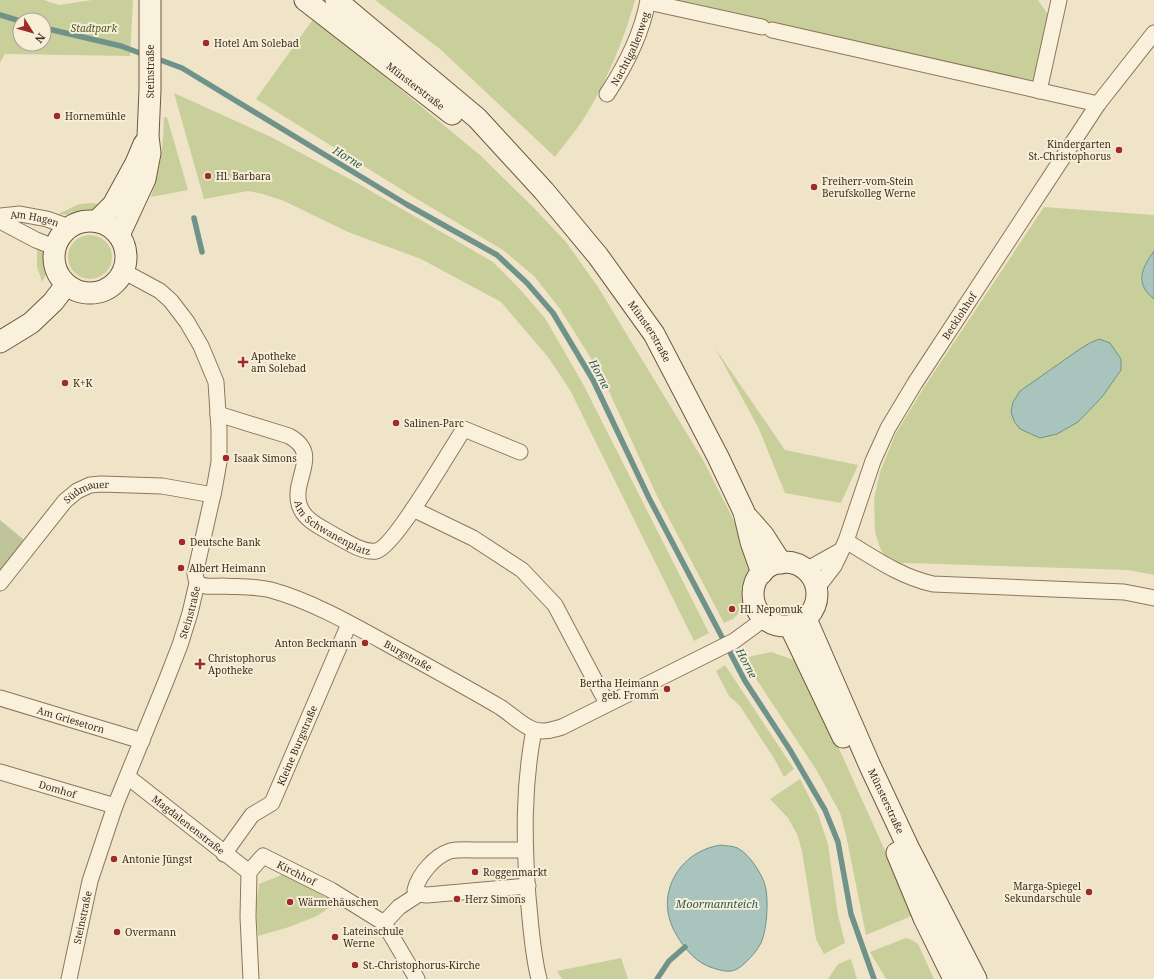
<svg xmlns="http://www.w3.org/2000/svg" width="1154" height="979" viewBox="0 0 1154 979" font-family="'Noto Serif',serif">
  <style>
    .green { fill: #c9cf9b; fill-rule: evenodd }
    .cemetery { fill: #bfc49a }
    .water { fill: #a9c4bc; stroke: #6f938a }
    .lines { fill: none; stroke-linecap: round; stroke-linejoin: round }
    .stream { stroke: #6f938a; stroke-width: 5.5 }
    .street-casing { stroke: #8d765c; stroke-width: 17 }
    .secondary-casing { stroke: #6f573f; stroke-width: 23 }
    .street { stroke: #faf1dc; stroke-width: 15 }
    .secondary { stroke: #faf1dc; stroke-width: 21 }
    .poi-dot { fill: #9e2a2b; stroke: #f7eed8; stroke-width: 1.5 }
    .labels { text-anchor: middle; dominant-baseline: central; stroke-width: 4; stroke-linejoin: round; paint-order: stroke }
    .park-label { font-size: 10px; font-style: italic; fill: #4d5a26; stroke: #f7eed8 }
    .poi-label { font-size: 10px; fill: #3d2e20; stroke: #f7eed8; text-anchor: start }
    .street-label { font-size: 10px; fill: #3d2e20; stroke: #f7eed8 }
    .water-label { font-size: 11px; font-style: italic; fill: #2f5d5a; stroke: #f7eed8 }
  </style>
  <rect width="100%" height="100%" fill="#f0e4c8"/>
  <!-- green -->
  <g class="green">
    <path d="M0 0H44L59 5 92 0H133L130 56 5 54 0 63ZM20 20H44V44H20Z"/>
    <path d="M375 0H635C624 40 607 80 586 115 577 130 565 143 555 157L440 49Z"/>
    <polygon points="649,0 1038,0 1049,16 1039,91"/>
    <polygon points="314,18 480,155 533,207 566,242 598,287 703,460 749,550 750,571 741,611 733,619 724,623 657,496 602,376 560,309 534,276 503,250 412,196 256,99"/>
    <polygon points="174,93 271,137 359,184 493,262 518,287 545,318 583,384 709,633 694,641 570,390 548,357 501,302 421,259 348,232 284,201 263,194 248,191 204,199"/>
    <path d="M164 117H167L188 190 151 197C161 168 163 147 164 117Z"/>
    <path d="M92 203 105 206C87 216 78 216 58 214L79 204Z"/>
    <polygon points="1044,207 1154,215 1154,575 1128,570 907,563 893,564 882,552 879,545 875,532 874,499 880,472 896,433 923,389"/>
    <circle cx="90" cy="257" r="22"/>
    <path d="M37 248C50 257 50 269 42 282L37 267Z"/>
    <polygon points="715,348 785,450 858,465 841,503 785,493 759,429"/>
    <polygon points="771,652 794,660 800,668 841,753 914,915 866,935 846,835 840,813 817,771 743,659 752,656"/>
    <polygon points="725,665 794,769 784,777 775,760 740,706 729,696 716,671"/>
    <polygon points="800,779 818,814 828,844 838,915 845,943 824,954 816,939 802,851 797,834 788,818 770,799"/>
    <polygon points="284,874 336,903 317,916 289,927 258,936 256,906 259,884"/>
    <polygon points="906,938 910,939 918,944 934,979 886,979 870,952"/>
    <polygon points="621,958 628,979 562,979 557,971"/>
    <polygon points="851,959 857,979 828,979 838,964"/>
  </g>
  <!-- cemetery -->
  <polygon class="cemetery" points="0,520 24,540 0,571"/>
  <!-- water -->
  <g class="water">
    <path d="M1154 251V299C1134 283 1142 268 1154 251Z"/>
    <polygon points="1099,339 1110,343 1121,359 1121,370 1102,397 1078,422 1057,434 1040,438 1020,429 1014,421 1011,412 1013,402 1020,391 1080,349 1090,343"/>
    <path d="M721 845C727 846 735 846 739 849 749 854 762 874 765 885 769 899 767 930 761 943 758 949 753 955 748 960 743 965 738 970 731 971 727 972 720 970 716 969 697 964 685 950 676 934 653 895 679 851 721 845Z"/>
  </g>
  <g class="lines">
    <!-- stream -->
    <g class="stream">
      <polyline points="0,15 20,21"/>
      <polyline points="44,28 121,46 145,55"/>
      <polyline points="155,58 182,68 406,204 497,255 527,283 553,313 593,380 649,498 745,681 790,750 825,810 838,842 851,914 874,979"/>
      <polyline points="194,218 202,252"/>
      <polyline points="657,979 669,961 685,947"/>
    </g>
    <defs>
      <g id="street">
        <polyline points="648,2 762,27"/>
        <polyline points="772,30 1098,104"/>
        <polyline points="1039,91 1059,0"/>
        <path id="s1" d="M607 94C626 65 642 34 648 0"/>
        <path id="s2" d="M0 216 20 214 47 219 69 227"/>
        <polyline points="0,221 36,240 54,247"/>
        <path id="s3" d="M218 414 289 436C322 454 292 478 299 504 303 520 321 527 334 535 346 541 362 553 376 551 394 548 451 448 464 429L520 452"/>
        <polyline points="413,509 473,538 522,570 555,605 602,694 608,703"/>
        <path d="M846 541C874 558 901 577 933 584L1124 592 1154 598"/>
        <polyline points="806,570 840,551"/>
        <path id="s4" d="M0 583 65 501 77 491 90 485 101 484 162 486 213 495"/>
        <path id="s5" d="M197 583C205 588 214 586 223 586 239 587 256 586 271 590 319 603 370 635 413 658 442 674 471 690 500 707 511 714 520 724 532 729 542 733 552 730 562 727L734 641 764 619"/>
        <path id="s6" d="M817 588 834 566 846 541 873 461 888 428 915 383 1098 104 1154 33"/>
        <path id="s7" d="M0 698 142 741"/>
        <path d="M534 730C523 786 524 841 528 897 531 925 532 952 539 979"/>
        <path id="s8" d="M0 772 115 806"/>
        <path id="s9" d="M128 777 249 872"/>
        <path d="M525 850C510 850 496 850 481 850 471 850 459 849 450 851 435 856 419 874 415 890L419 894 427 895 528 886"/>
        <path id="s10" d="M224 854 252 815 272 803 349 624"/>
        <polyline points="384,923 399,907 419,894"/>
        <path id="s11" d="M69 979 90 881 115 806 166 681 180 645 190 613 197 583 195 574 214 490 219 462V429L216 382 201 346 187 322 171 301 160 291 123 271"/>
        <path id="s12" d="M251 979 248 917 249 872 263 856 331 890 384 923 417 979"/>
      </g>
      <g id="secondary">
        <path id="s13" d="M305 0 452 114"/>
        <path id="s14" d="M336 0 477 118 544 191 598 256 654 334 718 457 744 512 751 542 762 573"/>
        <circle cx="90" cy="257" r="36"/>
        <polyline points="97,221 113,205 136,163 144,144"/>
        <path id="s15" d="M119 235 145 179 150 153 148 136 150 90V0"/>
        <polyline points="0,342 31,323 53,302 66,285"/>
        <polyline points="748,518 763,535 781,563"/>
        <circle cx="785" cy="594" r="32"/>
        <path id="s16" d="M806 619 870 766 908 847 976 979"/>
        <polyline points="790,626 843,737"/>
        <polyline points="897,853 924,918 954,979"/>
      </g>
    </defs>
    <!-- street casing -->
    <use href="#street" class="street-casing"/>
    <!-- secondary casing -->
    <use href="#secondary" class="secondary-casing"/>
    <!-- street -->
    <use href="#street" class="street"/>
    <!-- secondary -->
    <use href="#secondary" class="secondary"/>
  </g>
  <!-- markers -->
  <g class="poi-dot">
    <circle cx="206" cy="43" r="4"/>
    <circle cx="57" cy="116" r="4"/>
    <circle cx="1119" cy="150" r="4"/>
    <circle cx="208" cy="176" r="4"/>
    <circle cx="814" cy="187" r="4"/>
    <path d="M241 356h4v4h4v4h-4v4h-4v-4h-4v-4h4z"/>
    <circle cx="65" cy="383" r="4"/>
    <circle cx="396" cy="423" r="4"/>
    <circle cx="226" cy="458" r="4"/>
    <circle cx="182" cy="542" r="4"/>
    <circle cx="181" cy="568" r="4"/>
    <circle cx="732" cy="609" r="4"/>
    <circle cx="365" cy="643" r="4"/>
    <path d="M198 658h4v4h4v4h-4v4h-4v-4h-4v-4h4z"/>
    <circle cx="667" cy="689" r="4"/>
    <circle cx="114" cy="859" r="4"/>
    <circle cx="475" cy="872" r="4"/>
    <circle cx="1089" cy="892" r="4"/>
    <circle cx="457" cy="899" r="4"/>
    <circle cx="290" cy="902" r="4"/>
    <circle cx="117" cy="932" r="4"/>
    <circle cx="335" cy="937" r="4"/>
    <circle cx="355" cy="965" r="4"/>
  </g>
  <g class="labels">
    <!-- park labels -->
    <g class="park-label">
      <text x="94" y="28">Stadtpark</text>
    </g>
    <!-- poi labels -->
    <g class="poi-label">
      <text x="214" y="43">Hotel Am Solebad</text>
      <text x="65" y="116">Hornemühle</text>
      <text x="1111" y="144" text-anchor="end">Kindergarten<tspan x="1111" dy="12">St.-Christophorus</tspan></text>
      <text x="216" y="176">Hl. Barbara</text>
      <text x="822" y="181">Freiherr-vom-Stein<tspan x="822" dy="12">Berufskolleg Werne</tspan></text>
      <text x="251" y="356">Apotheke<tspan x="251" dy="12">am Solebad</tspan></text>
      <text x="73" y="383">K+K</text>
      <text x="404" y="423">Salinen-Parc</text>
      <text x="234" y="458">Isaak Simons</text>
      <text x="190" y="542">Deutsche Bank</text>
      <text x="189" y="568">Albert Heimann</text>
      <text x="740" y="609">Hl. Nepomuk</text>
      <text x="357" y="643" text-anchor="end">Anton Beckmann</text>
      <text x="208" y="658">Christophorus<tspan x="208" dy="12">Apotheke</tspan></text>
      <text x="659" y="683" text-anchor="end">Bertha Heimann<tspan x="659" dy="12">geb. Fromm</tspan></text>
      <text x="122" y="859">Antonie Jüngst</text>
      <text x="483" y="872">Roggenmarkt</text>
      <text x="1081" y="886" text-anchor="end">Marga-Spiegel<tspan x="1081" dy="12">Sekundarschule</tspan></text>
      <text x="465" y="899">Herz Simons</text>
      <text x="298" y="902">Wärmehäuschen</text>
      <text x="343" y="931">Lateinschule<tspan x="343" dy="12">Werne</tspan></text>
      <text x="125" y="932">Overmann</text>
      <text x="363" y="965">St.-Christophorus-Kirche</text>
    </g>
    <!-- street labels -->
    <g class="street-label">
      <text stroke="none"><textPath href="#s1" startOffset="51">Nachtigallenweg</textPath></text>
      <text stroke="none"><textPath href="#s15" startOffset="170">Steinstraße</textPath></text>
      <text stroke="none"><textPath href="#s13" startOffset="140">Münsterstraße</textPath></text>
      <text stroke="none"><textPath href="#s2" startOffset="35">Am Hagen</textPath></text>
      <text stroke="none"><textPath href="#s6" startOffset="309">Becklohhof</textPath></text>
      <text stroke="none"><textPath href="#s14" startOffset="459">Münsterstraße</textPath></text>
      <text stroke="none"><textPath href="#s4" startOffset="129">Südmauer</textPath></text>
      <text stroke="none"><textPath href="#s3" startOffset="192">Am Schwanenplatz</textPath></text>
      <text stroke="none"><textPath href="#s11" startOffset="387">Steinstraße</textPath></text>
      <text stroke="none"><textPath href="#s5" startOffset="227">Burgstraße</textPath></text>
      <text stroke="none"><textPath href="#s7" startOffset="74">Am Griesetorn</textPath></text>
      <text stroke="none"><textPath href="#s10" startOffset="134">Kleine Burgstraße</textPath></text>
      <text stroke="none"><textPath href="#s8" startOffset="60">Domhof</textPath></text>
      <text stroke="none"><textPath href="#s16" startOffset="199">Münsterstraße</textPath></text>
      <text stroke="none"><textPath href="#s9" startOffset="77">Magdalenenstraße</textPath></text>
      <text stroke="none"><textPath href="#s12" startOffset="166">Kirchhof</textPath></text>
      <text stroke="none"><textPath href="#s11" startOffset="63">Steinstraße</textPath></text>
    </g>
    <!-- water labels -->
    <g class="water-label">
      <text transform="translate(348 157) rotate(31)">Horne</text>
      <text transform="translate(600 374) rotate(62)">Horne</text>
      <text transform="translate(747 663) rotate(62)">Horne</text>
      <text x="717" y="903">Moormannteich</text>
    </g>
  </g>
  <!-- north arrow -->
  <g transform="translate(32 32) rotate(127)"><circle r="19" fill="#f7eed8" stroke="#ada18e"/>
  <path d="M0-3L7 15L0 10L-7 15Z" fill="#9e2a2b"/>
  <text y="-6" font-size="11" font-weight="bold" text-anchor="middle" fill="#3d2e20">N</text>
  </g>
</svg>
